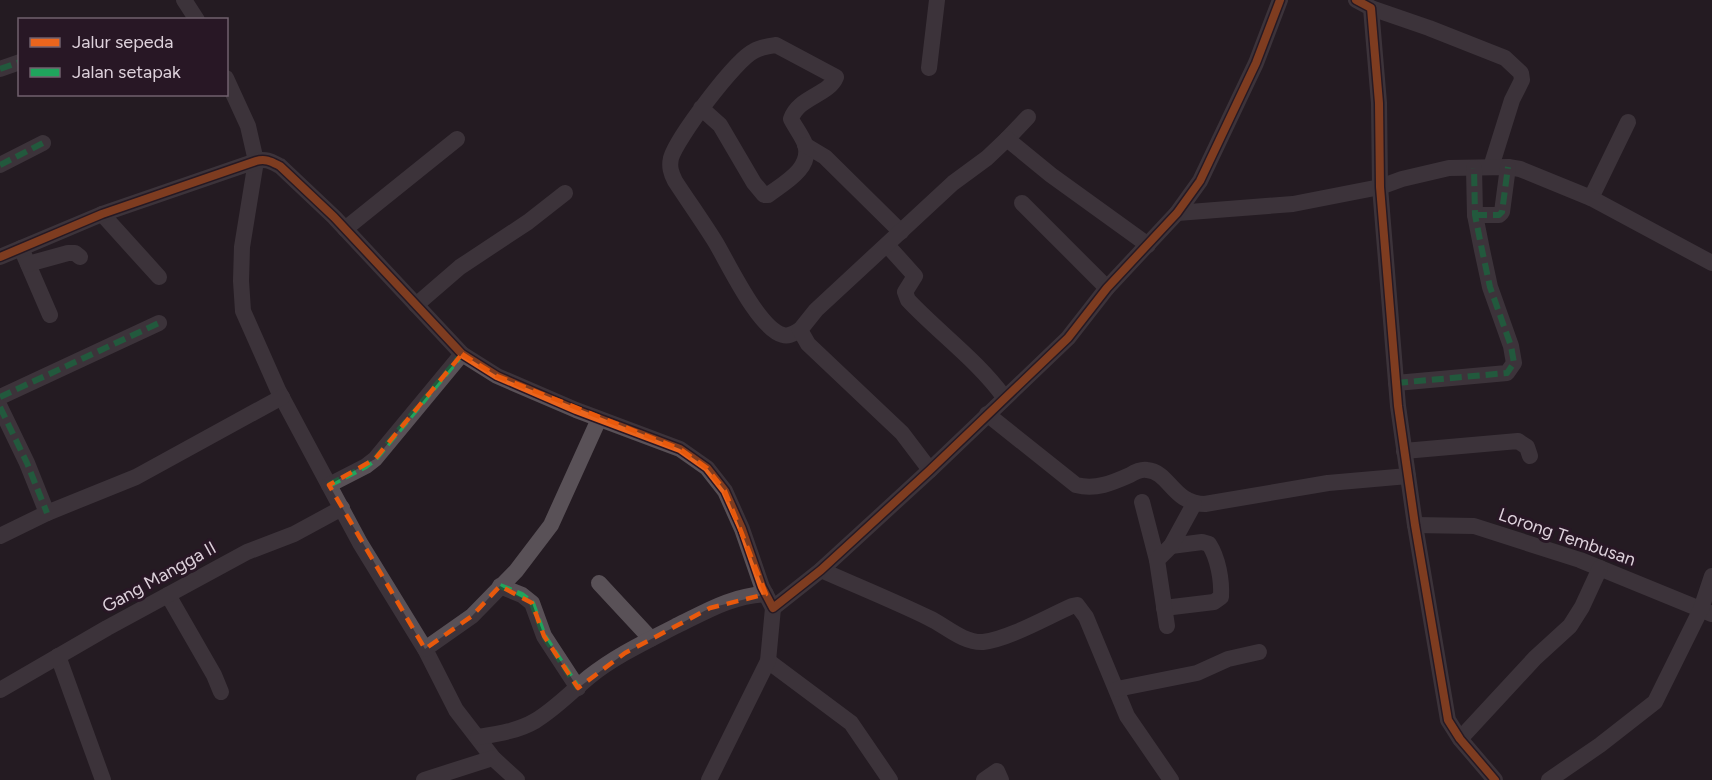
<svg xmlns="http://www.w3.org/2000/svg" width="1712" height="780" viewBox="0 0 1712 780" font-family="Figtree,sans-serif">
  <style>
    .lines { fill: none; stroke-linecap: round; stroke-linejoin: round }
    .minor { stroke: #595157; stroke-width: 16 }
    .quiet { stroke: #20a55d; stroke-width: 6; stroke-dasharray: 12 6; stroke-linecap: butt }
    .cycleway-casing { stroke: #281725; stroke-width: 11 }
    .cycleway { stroke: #eb651d; stroke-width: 8 }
    .marked { fill: none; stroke: #e8590c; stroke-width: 4.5; stroke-dasharray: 12 8; stroke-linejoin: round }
    .labels { text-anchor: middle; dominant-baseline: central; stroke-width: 6; stroke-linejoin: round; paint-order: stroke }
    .street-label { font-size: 18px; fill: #ddd1db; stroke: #281725 }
  </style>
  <rect width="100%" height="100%" fill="#241b22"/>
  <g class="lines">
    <!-- minor -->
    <g class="minor">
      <polyline points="184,0 197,20"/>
      <polyline points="1356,0 1371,8 1379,103 1380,187 1398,406 1415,525 1448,720 1460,739 1495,780"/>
      <polyline points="1371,8 1429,28 1505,58 1521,73 1522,80 1512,100 1491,167"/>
      <polyline points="929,68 937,0"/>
      <polyline points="0,69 20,62"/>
      <polyline points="226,78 248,126 256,161 242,247 241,281 243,311 278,390 360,543 425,649 456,710 493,758 517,780"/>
      <path d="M701 108 720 125 754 183 764 195H768C784 183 813 168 805 144 802 136 795 127 791 119 798 97 829 95 836 77L776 45C769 46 761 47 754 51 735 60 677 138 671 158 669 167 671 173 675 181 688 201 703 222 716 243 729 265 759 329 783 335 789 337 794 333 800 330"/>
      <polyline points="1007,139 1028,117"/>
      <polyline points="805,145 825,157 901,232"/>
      <polyline points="0,165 43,143"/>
      <polyline points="1591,198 1628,122"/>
      <polyline points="1022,203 1107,288"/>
      <polyline points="1177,213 1293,204 1380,187 1402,179 1449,168 1508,167 1520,169 1591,198 1712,263"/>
      <polyline points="102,214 159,277"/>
      <polyline points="1475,215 1499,215 1502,212 1508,167"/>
      <polyline points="345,229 457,139"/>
      <path d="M887 245 915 276 905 292 908 300C939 333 977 360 1004 397"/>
      <polyline points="21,248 50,315"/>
      <path d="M0 257 102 214 256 161C266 158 272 162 280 166L334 217 462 354 497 376 576 410 680 449 707 468 725 491 742 529 762 587 773 608 821 570 930 470 1068 338 1107 288 1177 213 1200 181 1256 63 1280 0"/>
      <polyline points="28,264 68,253 75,253 80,257"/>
      <polyline points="416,305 460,267 528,222 565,193"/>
      <polyline points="1396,383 1507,373 1514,363 1511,346 1490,287 1482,250 1475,215 1474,168"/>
      <polyline points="0,397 159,323"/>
      <polyline points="0,407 27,463 47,513"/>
      <path d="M987 414 1076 485C1096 490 1112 483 1130 475 1135 472 1141 469 1147 470 1170 472 1172 503 1205 504L1328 483 1408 476"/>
      <polyline points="1404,451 1518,441 1527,447 1530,456"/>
      <polyline points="930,470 902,433 808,344 800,330 816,310 953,183 987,158 1007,139 1051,175 1148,245"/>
      <polyline points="329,485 366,466 375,459 462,354"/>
      <polyline points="1142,502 1157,560"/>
      <polyline points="1415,525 1474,526 1580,560 1712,614"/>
      <polyline points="0,536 47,513 136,477 282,397"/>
      <path d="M821 570C857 586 894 601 929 618 946 626 963 643 983 642 1009 639 1047 617 1072 606L1077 605 1086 617 1127 716 1171 780"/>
      <polyline points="599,583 651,639"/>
      <polyline points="500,586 522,595 532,603 544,636 578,688"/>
      <polyline points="168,595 214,675 221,692"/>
      <path d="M1164 608 1214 602 1221 597C1222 580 1218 558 1209 544L1202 542 1171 546"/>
      <polyline points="1167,626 1157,560 1171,546 1194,504"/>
      <polyline points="425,649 472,616 516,571 551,525 599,419"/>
      <polyline points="58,656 103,780"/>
      <polyline points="768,661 851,723 890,780"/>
      <polyline points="1117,689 1197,673 1228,659 1259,652"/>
      <polyline points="0,690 107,628 247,552 294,534 342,508"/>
      <path d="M478 737C497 734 518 731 535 721 555 709 571 692 589 677 615 656 647 641 676 626 707 611 731 596 766 594"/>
      <polyline points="1460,739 1535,658 1570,626 1582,607 1600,568"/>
      <polyline points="424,780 493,758"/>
      <polyline points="709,780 768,661 773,608"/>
      <polyline points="984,780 997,771 1001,780"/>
      <polyline points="1549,780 1600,745 1655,702 1701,609 1712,576"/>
    </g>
    <!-- quiet -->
    <g class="quiet">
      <polyline points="0,69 20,62"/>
      <polyline points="0,165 43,143"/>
      <polyline points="1475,215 1499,215 1502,212 1508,167"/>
      <polyline points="1396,383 1507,373 1514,363 1511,346 1490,287 1482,250 1475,215 1474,168"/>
      <polyline points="0,397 159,323"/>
      <polyline points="0,407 27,463 47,513"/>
      <polyline points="329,485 366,466 375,459 462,354"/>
      <polyline points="500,586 522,595 532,603 544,636 578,688"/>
    </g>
    <defs>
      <g id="cycleway">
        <polyline points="1356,0 1371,8 1379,103 1380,187 1398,406 1415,525 1448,720 1460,739 1495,780"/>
        <path d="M0 257 102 214 256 161C266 158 272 162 280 166L334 217 462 354 497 376 576 410 680 449 707 468 725 491 742 529 762 587 773 608 821 570 930 470 1068 338 1107 288 1177 213 1200 181 1256 63 1280 0"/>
      </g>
    </defs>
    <!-- cycleway casing -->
    <use href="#cycleway" class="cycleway-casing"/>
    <!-- cycleway -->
    <use href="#cycleway" class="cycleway"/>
  </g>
  <!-- marked area -->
  <path d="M0 0H1712V780H0ZM462 354 497 376 680 449 707 468 725 491 766 594 710 608 625 653 578 688 544 636 532 603 500 586 472 616 425 649 329 485 375 459Z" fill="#241b22" fill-opacity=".55" fill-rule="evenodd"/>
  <path class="marked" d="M462 354 497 376 680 449 707 468 725 491 766 594 710 608 625 653 578 688 544 636 532 603 500 586 472 616 425 649 329 485 375 459Z"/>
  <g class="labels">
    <!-- street labels -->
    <g class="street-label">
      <text transform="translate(1567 537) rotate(19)">Lorong Tembusan</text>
      <text transform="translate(159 577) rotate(-29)">Gang Mangga II</text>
    </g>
  </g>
  <!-- legend -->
  <rect x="18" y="18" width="210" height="78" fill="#281725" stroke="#70616e" stroke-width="1.5"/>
  <rect x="30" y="38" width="30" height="9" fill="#eb651d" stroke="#70616e" stroke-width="1.5"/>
  <text x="72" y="48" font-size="18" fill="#ddd1db">Jalur sepeda</text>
  <rect x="30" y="68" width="30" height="9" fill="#20a55d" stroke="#70616e" stroke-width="1.5"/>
  <text x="72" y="78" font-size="18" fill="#ddd1db">Jalan setapak</text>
</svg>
